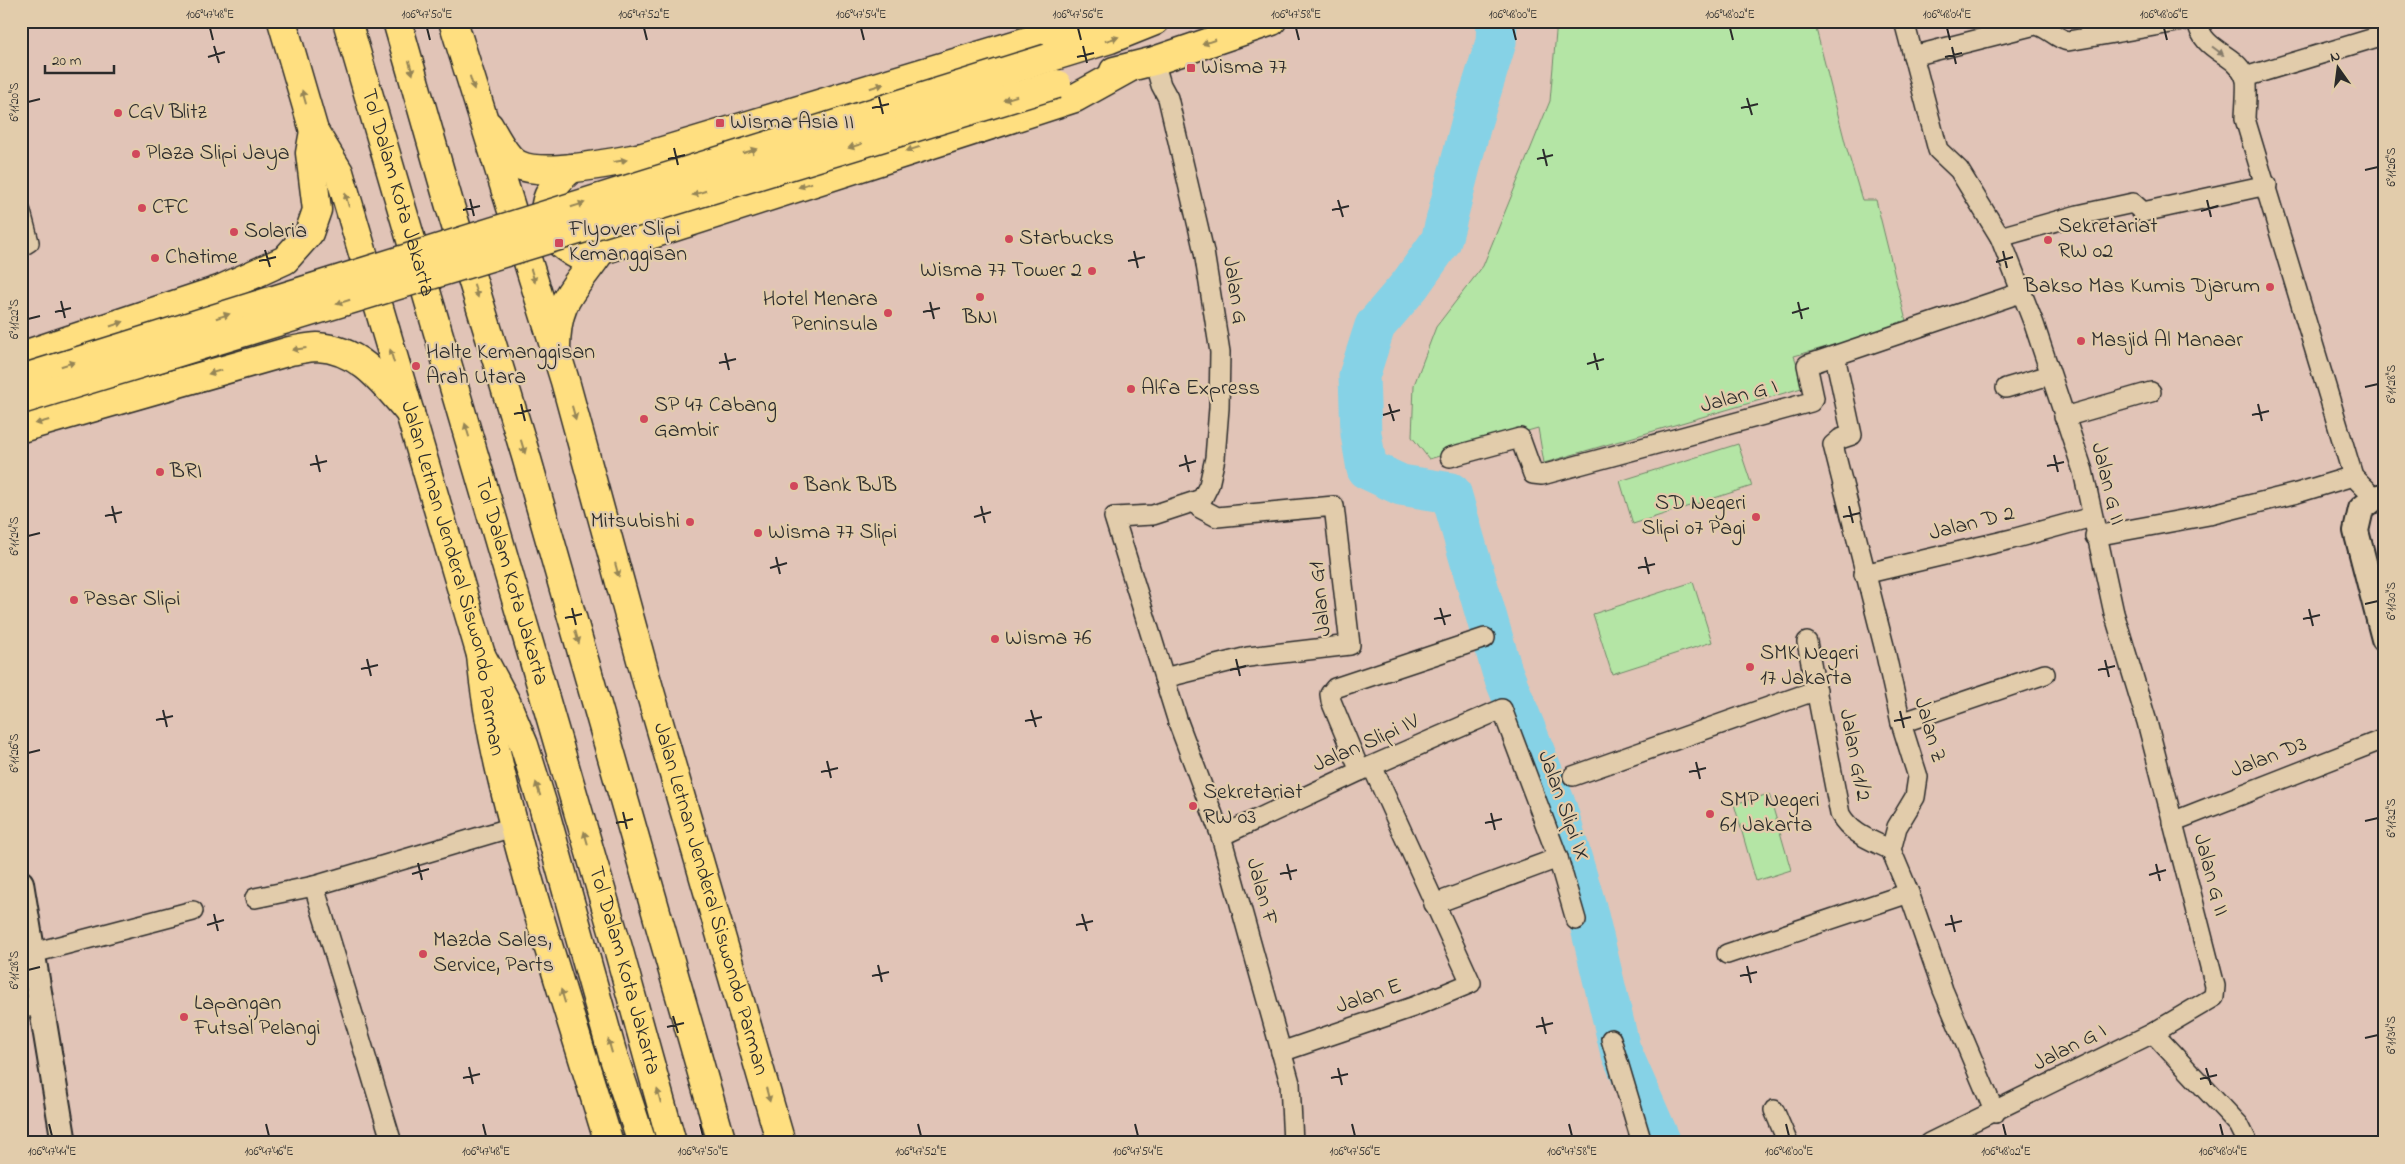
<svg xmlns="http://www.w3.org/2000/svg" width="2405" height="1164" viewBox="0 0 2405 1164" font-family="'Indie Flower',sans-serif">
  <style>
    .green { fill: #b4e5a5; stroke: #708868 }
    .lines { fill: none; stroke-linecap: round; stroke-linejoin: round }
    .river { stroke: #86d2e6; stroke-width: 41 }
    .minor-casing { stroke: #2b2b2b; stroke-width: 22 }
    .tertiary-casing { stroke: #2b2b2b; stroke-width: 28 }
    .primary-casing { stroke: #2b2b2b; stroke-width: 31 }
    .trunk-casing { stroke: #2b2b2b; stroke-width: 31 }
    .motorway-casing { stroke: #2b2b2b; stroke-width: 31 }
    .minor { stroke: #e2ccab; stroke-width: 19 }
    .tertiary { stroke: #e2ccab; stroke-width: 24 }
    .primary { stroke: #ffdf80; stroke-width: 28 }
    .trunk { stroke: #ffdf80; stroke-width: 28 }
    .motorway { stroke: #ffdf80; stroke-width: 28 }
    .primary-bridge-casing { stroke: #2b2b2b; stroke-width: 31; stroke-linecap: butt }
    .primary-bridge { stroke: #ffdf80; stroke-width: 28 }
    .oneway { fill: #958556 }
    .oneway2 { fill: #867c6b }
    .ticks { fill: none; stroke: #2b2b2b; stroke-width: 2 }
    .poi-dot { fill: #d1495b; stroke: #e2ccab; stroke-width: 2 }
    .labels { text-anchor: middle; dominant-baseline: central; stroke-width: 4.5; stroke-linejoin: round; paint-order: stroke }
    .poi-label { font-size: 22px; fill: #2b2b2b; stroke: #e2ccab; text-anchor: start }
    .street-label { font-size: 22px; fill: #2b2b2b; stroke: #e2ccab }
    .neatline { fill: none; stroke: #2b2b2b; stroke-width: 2 }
    .ticks-label { font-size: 12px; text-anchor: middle; fill: #2b2b2b }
  </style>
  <rect width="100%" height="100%" fill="#e1c4b7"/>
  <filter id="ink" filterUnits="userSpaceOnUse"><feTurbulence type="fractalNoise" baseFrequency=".02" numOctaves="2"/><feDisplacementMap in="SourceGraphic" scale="10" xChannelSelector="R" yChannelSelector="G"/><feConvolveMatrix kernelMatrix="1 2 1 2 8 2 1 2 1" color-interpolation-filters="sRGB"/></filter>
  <g filter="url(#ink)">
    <!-- green -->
    <g class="green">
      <polygon points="1557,21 1814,21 1846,146 1862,200 1876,200 1907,325 1794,356 1805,387 1544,463 1538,428 1429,459 1412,437 1414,385 1436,327 1483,266 1550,101"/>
      <polygon points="1738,444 1752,486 1633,524 1620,481"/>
      <polygon points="1693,582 1712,642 1612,674 1593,614"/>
      <polygon points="1769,794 1791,870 1756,881 1734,804"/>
    </g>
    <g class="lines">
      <!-- river -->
      <polyline class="river" points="1497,21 1496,42 1472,120 1441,241 1410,285 1375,326 1359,376 1361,434 1367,469 1401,485 1451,493 1502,671 1556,806 1586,907 1620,1049 1661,1143"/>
      <defs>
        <g id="minor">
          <polyline points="1904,21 1938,150 1959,170 2000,237 2034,324 2083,471 2114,613 2147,722 2215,986 2214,997 2153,1033 1929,1143"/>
          <path d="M2197 21C2203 53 2233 51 2245 76 2248 83 2245 110 2245 119L2353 476 2375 498"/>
          <path d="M1913 56 2035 25C2047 26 2056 39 2068 41L2183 21"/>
          <polyline points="1154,61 1161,85 1168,98 1204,252 1220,352 1219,408 1215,458 1209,485 1202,499 1153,515 1114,517 1178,722 1221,836 1290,1083 1293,1143"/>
          <polyline points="2245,77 2384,35"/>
          <polyline points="21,212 29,242 21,247"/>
          <polyline points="2000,237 2078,215 2133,203 2143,212 2267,185"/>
          <polyline points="1835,356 1852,435 1840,439 1833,445 1884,646 1901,723 1918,777 1915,797 1897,827 1891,850 1909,893 1943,990 1995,1113"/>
          <polyline points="2006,388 2050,375"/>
          <polyline points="2064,417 2151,392"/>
          <polyline points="1450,457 1520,438 1533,474 1542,475 1811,402 1814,398 1807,365 2020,293"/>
          <polyline points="2095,536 2209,515 2297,493 2353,476"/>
          <polyline points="1864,574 2012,539 2092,517"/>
          <path d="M1807 642 1840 814C1851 834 1871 840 1891 850"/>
          <polyline points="1164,678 1248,657 1350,645 1334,506 1217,517 1200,508 1196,501"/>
          <polyline points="1901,723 2045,674"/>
          <polyline points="1360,771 1331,701 1330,694 1335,688 1485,638"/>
          <polyline points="1573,776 1817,690"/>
          <polyline points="2172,822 2384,739"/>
          <polyline points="1221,836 1360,771 1502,709 1558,858 1576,920"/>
          <polyline points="314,886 392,1143"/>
          <polyline points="255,898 314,886 513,827"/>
          <polyline points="1434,904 1558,858"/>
          <polyline points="33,953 193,911"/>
          <polyline points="1727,954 1909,893"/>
          <polyline points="21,1008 41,1005"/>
          <polyline points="2153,1033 2239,1125 2248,1143"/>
          <polyline points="1611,1039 1642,1143"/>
          <polyline points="1281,1052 1413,1007 1471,983 1372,766"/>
          <polyline points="1774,1110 1788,1143"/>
        </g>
        <g id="tertiary">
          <polyline points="2384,496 2375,498 2361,509 2356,531 2384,639"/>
          <polyline points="21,883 64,1143"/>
        </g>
        <g id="primary">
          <polyline points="1048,58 1110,39 1155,21"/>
          <polyline points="1114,71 1154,61 1272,21"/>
          <path d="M489 126C496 138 506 159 519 165 544 177 614 162 643 157L1094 21"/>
          <path d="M572 168C533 199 537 235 581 257L1075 98 1131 67"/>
          <path d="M556 349C556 298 574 291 600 252"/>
          <polyline points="21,356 219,290 285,260 309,233 317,210 310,153 314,131"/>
          <path d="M21 428 290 351C298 350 308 347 317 347 360 349 384 383 410 413"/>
        </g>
        <g id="trunk">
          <path id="s1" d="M282 21 314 131 339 172 481 655C488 733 509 809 530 885 555 971 583 1057 609 1143"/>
          <path id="s2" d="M453 21 565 381 646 678 781 1143"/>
        </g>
        <g id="motorway">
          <path id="s3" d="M347 21 618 948 672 1143"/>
          <polyline points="397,21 449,203 526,456 722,1143"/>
          <polyline points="481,655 507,704 524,745 544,809 612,1052 642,1143"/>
        </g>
      </defs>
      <!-- minor casing -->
      <use href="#minor" class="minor-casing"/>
      <!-- tertiary casing -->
      <use href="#tertiary" class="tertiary-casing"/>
      <!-- primary casing -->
      <use href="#primary" class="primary-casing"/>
      <!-- trunk casing -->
      <use href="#trunk" class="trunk-casing"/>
      <!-- motorway casing -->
      <use href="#motorway" class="motorway-casing"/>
      <!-- minor -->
      <use href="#minor" class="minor"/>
      <!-- tertiary -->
      <use href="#tertiary" class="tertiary"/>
      <!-- primary -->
      <use href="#primary" class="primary"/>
      <!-- trunk -->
      <use href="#trunk" class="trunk"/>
      <!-- motorway -->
      <use href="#motorway" class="motorway"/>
      <defs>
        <g id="primary-bridge">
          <polyline points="21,379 1048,58"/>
          <polyline points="21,400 1057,84"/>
        </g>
      </defs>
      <!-- primary-bridge casing -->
      <use href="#primary-bridge" class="primary-bridge-casing"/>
      <!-- primary-bridge -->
      <use href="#primary-bridge" class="primary-bridge"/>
    </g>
    <!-- one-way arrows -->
    <defs><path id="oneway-solid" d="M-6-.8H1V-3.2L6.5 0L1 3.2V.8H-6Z" transform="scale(1.25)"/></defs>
    <g class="oneway">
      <use href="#oneway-solid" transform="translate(1112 39) rotate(-18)"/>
      <use href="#oneway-solid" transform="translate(1209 42) rotate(161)"/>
      <use href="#oneway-solid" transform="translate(411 68) rotate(74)"/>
      <use href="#oneway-solid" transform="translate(472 83) rotate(73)"/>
      <use href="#oneway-solid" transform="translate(877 86) rotate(-17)"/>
      <use href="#oneway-solid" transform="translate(304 97) rotate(-106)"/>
      <use href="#oneway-solid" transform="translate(1010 98) rotate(163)"/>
      <use href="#oneway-solid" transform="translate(855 146) rotate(163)"/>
      <use href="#oneway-solid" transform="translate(913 149) rotate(163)"/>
      <use href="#oneway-solid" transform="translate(750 151) rotate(-17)"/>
      <use href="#oneway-solid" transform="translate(620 161) rotate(-9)"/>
      <use href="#oneway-solid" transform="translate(805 185) rotate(161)"/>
      <use href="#oneway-solid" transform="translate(699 193) rotate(163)"/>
      <use href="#oneway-solid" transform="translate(347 200) rotate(-106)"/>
      <use href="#oneway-solid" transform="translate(578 205) rotate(-17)"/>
      <use href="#oneway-solid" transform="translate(533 276) rotate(73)"/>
      <use href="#oneway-solid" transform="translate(476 291) rotate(73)"/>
      <use href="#oneway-solid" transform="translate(343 302) rotate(163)"/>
      <use href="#oneway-solid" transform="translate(223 316) rotate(-17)"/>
      <use href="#oneway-solid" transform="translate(117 324) rotate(-19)"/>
      <use href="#oneway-solid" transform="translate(299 349) rotate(172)"/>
      <use href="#oneway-solid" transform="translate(392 356) rotate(-106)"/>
      <use href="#oneway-solid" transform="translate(68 364) rotate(-17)"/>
      <use href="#oneway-solid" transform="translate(215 372) rotate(164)"/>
      <use href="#oneway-solid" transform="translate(574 413) rotate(74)"/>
      <use href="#oneway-solid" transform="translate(42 422) rotate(164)"/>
      <use href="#oneway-solid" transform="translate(467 430) rotate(-107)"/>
      <use href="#oneway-solid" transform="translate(523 447) rotate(73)"/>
      <use href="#oneway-solid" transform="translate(617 570) rotate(75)"/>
      <use href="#oneway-solid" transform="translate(577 637) rotate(74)"/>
      <use href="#oneway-solid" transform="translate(538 789) rotate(-108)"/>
      <use href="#oneway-solid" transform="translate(586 838) rotate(-106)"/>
      <use href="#oneway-solid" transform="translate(563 996) rotate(-107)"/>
      <use href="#oneway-solid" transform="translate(610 1046) rotate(-106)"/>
      <use href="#oneway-solid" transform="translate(768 1095) rotate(75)"/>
      <use href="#oneway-solid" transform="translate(659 1096) rotate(-105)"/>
    </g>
    <use class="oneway2" href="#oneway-solid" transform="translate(2218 51) rotate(37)"/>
  </g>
  <!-- ticks -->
  <path class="ticks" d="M210 28 213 40M427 28 430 40M644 28 647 40M861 28 864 40M1078 28 1081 40M1296 28 1299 40M1513 28 1516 40M1730 28 1733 40M1947 28 1950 40M2164 28 2167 40M214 46 219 63M1083 46 1087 63M1952 47 1956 64M208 57 225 52M1077 57 1094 53M1945 57 1962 53M879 97 883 114M1747 98 1752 115M28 102 40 99M872 108 889 104M1741 108 1758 104M674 148 678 165M1543 149 1547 166M668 159 685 155M1537 159 1553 155M2365 170 2378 167M470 199 474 216M1338 200 1343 217M2207 200 2211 217M463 210 480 206M1332 210 1349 206M2201 211 2218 206M265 250 270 267M1134 251 1138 268M2003 251 2007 268M259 261 276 257M1128 261 1145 257M1996 262 2013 257M61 301 65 318M930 302 934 319M1798 302 1802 319M55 312 71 308M923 312 940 308M1792 313 1809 308M28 319 40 316M725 353 729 370M1594 353 1598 370M719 363 736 359M1587 364 1604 359M2365 387 2378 384M521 404 525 421M1389 404 1394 421M2258 404 2262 421M514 414 531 410M1383 415 1400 410M2252 415 2269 411M316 455 320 472M1185 455 1189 472M2054 455 2058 472M310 465 327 461M1179 466 1196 461M2047 466 2064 462M112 506 116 523M981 506 985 523M1849 506 1853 523M105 516 122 512M974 517 991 512M1843 517 1860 513M28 536 40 533M776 557 780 574M1645 557 1649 574M770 568 787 563M1638 568 1655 564M2365 604 2378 601M572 608 576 625M1440 608 1445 625M2309 609 2313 626M565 618 582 614M1434 619 1451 615M2303 619 2320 615M367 659 371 676M1236 659 1240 676M2105 660 2109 677M361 669 378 665M1230 670 1246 666M2098 670 2115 666M163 710 167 727M1031 710 1036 727M1900 711 1904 728M156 720 173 716M1025 721 1042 717M1894 721 1911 717M28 753 40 750M827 761 831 778M1696 762 1700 779M821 772 838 768M1689 772 1706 768M623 812 627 829M1491 813 1495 830M2365 821 2378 818M616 823 633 819M1485 823 1502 819M418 863 422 880M1287 864 1291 880M2156 864 2160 881M412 874 429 869M1280 874 1297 870M2149 875 2166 870M214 914 218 931M1082 914 1087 931M1951 915 1955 932M207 925 224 920M1076 925 1093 921M1945 925 1962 921M878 965 882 982M1747 966 1751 983M28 970 40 967M872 976 889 972M1740 976 1757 972M673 1016 678 1033M1542 1017 1546 1034M667 1027 684 1023M1536 1027 1553 1023M2365 1038 2378 1035M469 1067 473 1084M1338 1068 1342 1085M2206 1068 2211 1085M463 1078 480 1074M1331 1078 1348 1074M2200 1079 2217 1075M49 1124 52 1136M266 1124 269 1136M483 1124 486 1136M700 1124 703 1136M918 1124 921 1136M1135 1124 1138 1136M1352 1124 1355 1136M1569 1124 1572 1136M1786 1124 1789 1136M2003 1124 2006 1136M2220 1124 2223 1136"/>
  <!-- markers -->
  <g class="poi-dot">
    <rect x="1186" y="63" width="10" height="10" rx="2.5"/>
    <circle cx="118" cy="113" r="5"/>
    <rect x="715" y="118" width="10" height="10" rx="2.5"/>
    <circle cx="136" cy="154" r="5"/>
    <circle cx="142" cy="208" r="5"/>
    <circle cx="234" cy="232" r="5"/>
    <circle cx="1009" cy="239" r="5"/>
    <circle cx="2048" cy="240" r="5"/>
    <rect x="554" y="238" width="10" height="10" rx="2.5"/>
    <circle cx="155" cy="258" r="5"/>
    <circle cx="1092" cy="271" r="5"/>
    <circle cx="2270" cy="287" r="5"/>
    <circle cx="980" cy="297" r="5"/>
    <circle cx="888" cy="313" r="5"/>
    <circle cx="2081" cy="341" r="5"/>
    <circle cx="416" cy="366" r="5"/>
    <circle cx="1131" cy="389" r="5"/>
    <circle cx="644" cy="419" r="5"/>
    <circle cx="160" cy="472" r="5"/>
    <circle cx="794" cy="486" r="5"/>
    <circle cx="1756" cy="517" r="5"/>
    <circle cx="690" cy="522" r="5"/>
    <circle cx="758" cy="533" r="5"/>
    <circle cx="74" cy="600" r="5"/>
    <circle cx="995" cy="639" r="5"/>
    <circle cx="1750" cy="667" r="5"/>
    <circle cx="1193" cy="806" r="5"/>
    <circle cx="1710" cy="814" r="5"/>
    <circle cx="423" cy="954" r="5"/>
    <circle cx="184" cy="1017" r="5"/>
  </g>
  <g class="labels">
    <!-- poi labels -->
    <g class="poi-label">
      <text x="1201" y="68">Wisma 77</text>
      <text x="128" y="113">CGV Blitz</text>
      <text x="730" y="123">Wisma Asia II</text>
      <text x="146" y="154">Plaza Slipi Jaya</text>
      <text x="152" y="208">CFC</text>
      <text x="2058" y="227">Sekretariat<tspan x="2058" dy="25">RW 02</tspan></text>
      <text x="569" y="230">Flyover Slipi<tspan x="569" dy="25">Kemanggisan</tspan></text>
      <text x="244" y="232">Solaria</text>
      <text x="1019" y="239">Starbucks</text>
      <text x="165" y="258">Chatime</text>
      <text x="1082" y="271" text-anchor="end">Wisma 77 Tower 2</text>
      <text x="2260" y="287" text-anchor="end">Bakso Mas Kumis Djarum</text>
      <text x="878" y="300" text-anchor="end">Hotel Menara<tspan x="878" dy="25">Peninsula</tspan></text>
      <text x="980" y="318" text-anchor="middle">BNI</text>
      <text x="2091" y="341">Masjid Al Manaar</text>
      <text x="426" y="353">Halte Kemanggisan<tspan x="426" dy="25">Arah Utara</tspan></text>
      <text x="1141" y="389">Alfa Express</text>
      <text x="654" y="406">SP 47 Cabang<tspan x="654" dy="25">Gambir</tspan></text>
      <text x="170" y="472">BRI</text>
      <text x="804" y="486">Bank BJB</text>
      <text x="1746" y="504" text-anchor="end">SD Negeri<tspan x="1746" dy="25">Slipi 07 Pagi</tspan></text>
      <text x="680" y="522" text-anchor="end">Mitsubishi</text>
      <text x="768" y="533">Wisma 77 Slipi</text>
      <text x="84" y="600">Pasar Slipi</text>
      <text x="1005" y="639">Wisma 76</text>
      <text x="1760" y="654">SMK Negeri<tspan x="1760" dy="25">17 Jakarta</tspan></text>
      <text x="1203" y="793">Sekretariat<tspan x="1203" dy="25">RW 03</tspan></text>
      <text x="1720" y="801">SMP Negeri<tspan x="1720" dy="25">61 Jakarta</tspan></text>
      <text x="433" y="941">Mazda Sales,<tspan x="433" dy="25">Service, Parts</tspan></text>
      <text x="194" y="1004">Lapangan<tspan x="194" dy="25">Futsal Pelangi</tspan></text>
    </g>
    <!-- street labels -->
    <g class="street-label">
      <text stroke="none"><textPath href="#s3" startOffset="179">Tol Dalam Kota Jakarta</textPath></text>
      <text transform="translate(1234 290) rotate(81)">Jalan G</text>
      <text transform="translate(1739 397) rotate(-15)">Jalan G I</text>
      <text transform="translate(2107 484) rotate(76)">Jalan G II</text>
      <text transform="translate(1972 524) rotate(-14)">Jalan D 2</text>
      <text stroke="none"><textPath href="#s1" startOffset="585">Jalan Letnan Jenderal Siswondo Parman</textPath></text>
      <text stroke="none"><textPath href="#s3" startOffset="584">Tol Dalam Kota Jakarta</textPath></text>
      <text transform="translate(1321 599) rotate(-96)">Jalan G1</text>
      <text transform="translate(1929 730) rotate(74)">Jalan Z</text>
      <text transform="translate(1366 744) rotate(-24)">Jalan Slipi IV</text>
      <text transform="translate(1854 755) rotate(79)">Jalan G1/2</text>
      <text transform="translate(2269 758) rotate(-21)">Jalan D3</text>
      <text transform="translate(1563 806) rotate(70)">Jalan Slipi IX</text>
      <text transform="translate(2210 875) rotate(75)">Jalan G II</text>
      <text transform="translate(1261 892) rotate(75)">Jalan F</text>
      <text stroke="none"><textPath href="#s2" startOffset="915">Jalan Letnan Jenderal Siswondo Parman</textPath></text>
      <text stroke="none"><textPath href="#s3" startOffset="989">Tol Dalam Kota Jakarta</textPath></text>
      <text transform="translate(1369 997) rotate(-19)">Jalan E</text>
      <text transform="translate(2070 1048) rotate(-27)">Jalan G I</text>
    </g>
  </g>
  <!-- margin -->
  <rect width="2405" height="1164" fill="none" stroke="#e2ccab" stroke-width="55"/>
  <!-- north arrow -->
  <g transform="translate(2338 68) rotate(346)" stroke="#e2ccab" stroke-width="4" paint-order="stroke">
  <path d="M0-4L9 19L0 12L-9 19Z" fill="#2b2b2b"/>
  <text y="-8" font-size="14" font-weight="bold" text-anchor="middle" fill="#2b2b2b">N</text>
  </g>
  <!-- scale -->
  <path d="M45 65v8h69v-8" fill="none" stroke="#2b2b2b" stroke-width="2.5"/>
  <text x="52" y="65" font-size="15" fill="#2b2b2b" stroke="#e2ccab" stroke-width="4" paint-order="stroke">20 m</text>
  <rect x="28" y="28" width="2350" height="1108" class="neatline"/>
  <g class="ticks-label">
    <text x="210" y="18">106°47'48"E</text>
    <text x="427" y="18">106°47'50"E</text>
    <text x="644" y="18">106°47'52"E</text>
    <text x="861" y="18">106°47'54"E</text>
    <text x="1078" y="18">106°47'56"E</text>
    <text x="1296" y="18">106°47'58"E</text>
    <text x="1513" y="18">106°48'00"E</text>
    <text x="1730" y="18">106°48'02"E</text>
    <text x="1947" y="18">106°48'04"E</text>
    <text x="2164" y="18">106°48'06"E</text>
    <text transform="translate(14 102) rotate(-90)" y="4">6°11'20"S</text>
    <text transform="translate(2391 167) rotate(-90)" y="4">6°11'26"S</text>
    <text transform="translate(14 319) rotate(-90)" y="4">6°11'22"S</text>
    <text transform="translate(2391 384) rotate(-90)" y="4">6°11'28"S</text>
    <text transform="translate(14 536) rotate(-90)" y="4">6°11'24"S</text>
    <text transform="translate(2391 601) rotate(-90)" y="4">6°11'30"S</text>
    <text transform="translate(14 753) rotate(-90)" y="4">6°11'26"S</text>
    <text transform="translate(2391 818) rotate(-90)" y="4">6°11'32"S</text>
    <text transform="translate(14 970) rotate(-90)" y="4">6°11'28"S</text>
    <text transform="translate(2391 1035) rotate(-90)" y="4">6°11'34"S</text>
    <text x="52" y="1155">106°47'44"E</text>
    <text x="269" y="1155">106°47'46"E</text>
    <text x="486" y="1155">106°47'48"E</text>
    <text x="703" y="1155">106°47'50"E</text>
    <text x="921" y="1155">106°47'52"E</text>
    <text x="1138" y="1155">106°47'54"E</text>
    <text x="1355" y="1155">106°47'56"E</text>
    <text x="1572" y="1155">106°47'58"E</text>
    <text x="1789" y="1155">106°48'00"E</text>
    <text x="2006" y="1155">106°48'02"E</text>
    <text x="2223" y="1155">106°48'04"E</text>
  </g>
</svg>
